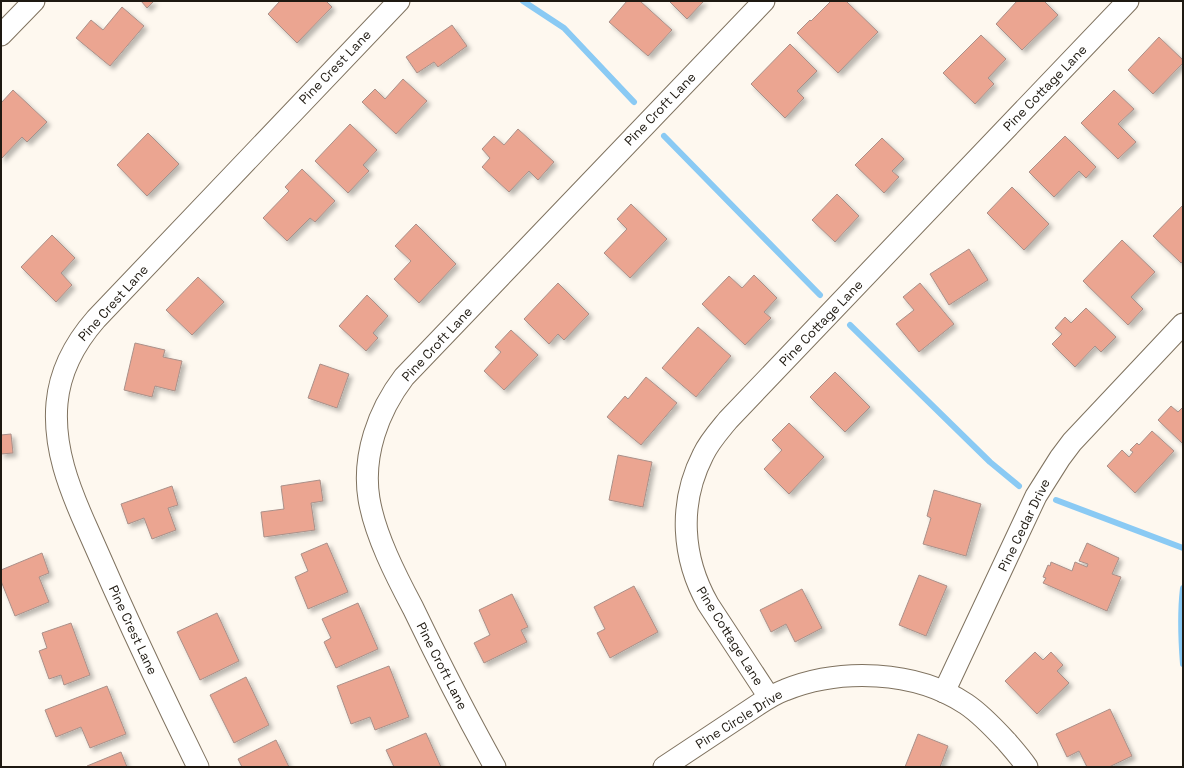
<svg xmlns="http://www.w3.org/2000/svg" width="1184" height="768" viewBox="0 0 1184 768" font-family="'Space Grotesk',sans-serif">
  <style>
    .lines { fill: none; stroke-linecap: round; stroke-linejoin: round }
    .stream { stroke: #8acaf4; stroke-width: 6 }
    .building { fill: #eba591; stroke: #aa9089; filter: url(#shadow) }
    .minor-casing { stroke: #7f725f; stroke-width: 23 }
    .minor { stroke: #fff; stroke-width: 21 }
    .labels { text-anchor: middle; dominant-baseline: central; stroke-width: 3; stroke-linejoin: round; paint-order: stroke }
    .street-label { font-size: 13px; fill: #1e1911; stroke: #fff }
  </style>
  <defs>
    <filter id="shadow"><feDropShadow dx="3.5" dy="3.5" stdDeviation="2" flood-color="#0004"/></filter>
  </defs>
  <rect width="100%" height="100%" fill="#fef8ef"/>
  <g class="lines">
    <!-- stream -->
    <g class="stream">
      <polyline points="523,1 564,28 634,102"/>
      <polyline points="664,136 820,295"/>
      <polyline points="850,325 990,462 1019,486"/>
      <polyline points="1056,500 1183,548"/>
      <path d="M1183 588C1180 613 1181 639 1183 664"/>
    </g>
  </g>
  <!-- building -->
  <g class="building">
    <polygon points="141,1 154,1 147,8"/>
    <polygon points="280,1 326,1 332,7 297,43 268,14"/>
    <polygon points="627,1 640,1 672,30 648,56 609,22"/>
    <polygon points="669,1 704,1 687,19"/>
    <polygon points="831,1 846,1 878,32 838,73 797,33 810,20 811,21"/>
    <polygon points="1017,1 1044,1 1058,15 1022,50 996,24"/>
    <polygon points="122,7 144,26 110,66 76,38 91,20 103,30"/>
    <polygon points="452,25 467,46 438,67 434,62 417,73 406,57"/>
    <polygon points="981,35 1006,59 988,78 994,84 975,104 943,73"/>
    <polygon points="1159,37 1183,60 1183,63 1153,94 1128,70"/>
    <polygon points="790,44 817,71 797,91 804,98 785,118 751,84"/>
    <polygon points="403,79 427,101 396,134 362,102 375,89 385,99"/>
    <polygon points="13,90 47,122 27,142 22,137 1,159 1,110 2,109 1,108 1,103"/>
    <polygon points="1114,90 1134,109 1118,124 1136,142 1118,159 1081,123"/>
    <polygon points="350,124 377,150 363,165 369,171 348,193 315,161"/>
    <polygon points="518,129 554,162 538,180 529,171 509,192 482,167 490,158 482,149 494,136 504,145"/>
    <polygon points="148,133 179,164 147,196 117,165"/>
    <polygon points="1065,136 1096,167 1086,178 1079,171 1054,197 1029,172"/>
    <polygon points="882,138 904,159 892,171 899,177 884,193 855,165"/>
    <polygon points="302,169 335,201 315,222 310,218 287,241 263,218 289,191 285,187"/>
    <polygon points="1012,187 1049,224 1024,250 987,213"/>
    <polygon points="837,194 859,216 835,242 812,220"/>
    <polygon points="631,204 667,239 630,278 604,253 627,229 617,219"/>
    <polygon points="1183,205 1183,261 1181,263 1153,236"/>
    <polygon points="416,224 456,264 419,303 394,279 411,261 395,246"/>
    <polygon points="52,235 75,258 61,273 72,285 56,302 21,267"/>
    <polygon points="1122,240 1155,272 1131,297 1143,309 1128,325 1083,281"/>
    <polygon points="969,249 988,280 949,305 930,274"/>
    <polygon points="754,275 777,298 764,312 771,318 745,345 702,304 729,276 742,288"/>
    <polygon points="198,277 224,302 192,335 166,310"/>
    <polygon points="558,283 589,314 564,340 558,334 549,344 524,319"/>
    <polygon points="920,283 954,324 919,352 896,324 914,310 903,297"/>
    <polygon points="367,295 388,316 373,333 378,338 366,351 339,326"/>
    <polygon points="1086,308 1116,337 1101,352 1095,346 1075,367 1052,344 1062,334 1055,328 1065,317 1071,323"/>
    <polygon points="698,327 731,356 696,397 662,368"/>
    <polygon points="511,330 538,355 504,390 484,371 501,352 495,347"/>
    <polygon points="135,343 165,350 163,357 182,361 175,391 155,386 152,397 124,390"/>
    <polygon points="320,364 349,374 337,408 308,398"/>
    <polygon points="835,372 870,407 845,432 810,397"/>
    <polygon points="646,377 677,403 641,445 607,417 625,396 628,399"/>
    <polygon points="1171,406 1178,412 1183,407 1183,444 1158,420"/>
    <polygon points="789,423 824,457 789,494 764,469 782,450 772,440"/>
    <polygon points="1152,431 1174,451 1135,493 1107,466 1122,450 1129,457 1133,452 1130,450 1137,443 1139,445"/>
    <polygon points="11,434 13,453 1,454 1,435"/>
    <polygon points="618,455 652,462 643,507 609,500"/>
    <polygon points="320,480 323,501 311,503 315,530 264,537 261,512 284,509 281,486"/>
    <polygon points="172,486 178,505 168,508 176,530 152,539 144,518 128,524 121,504"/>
    <polygon points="934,490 981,504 966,556 923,544 931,518 927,516"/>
    <polygon points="327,543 348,592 308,609 295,577 308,571 301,554"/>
    <polygon points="1087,543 1119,558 1112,574 1121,577 1107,611 1043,583 1046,578 1043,577 1048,565 1050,566 1051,562 1072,571 1075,562 1087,567 1088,564 1079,561"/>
    <polygon points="42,553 49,573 39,577 49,602 15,616 1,581 1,570"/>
    <polygon points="919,575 947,586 926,636 899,625"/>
    <polygon points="634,586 658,632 610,658 597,633 605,629 594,607"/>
    <polygon points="802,589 822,628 795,642 786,624 771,632 760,610"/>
    <polygon points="512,594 528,627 521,630 527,642 484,663 474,643 490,635 479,610"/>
    <polygon points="358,603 378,649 336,668 324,642 331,638 322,619"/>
    <polygon points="217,613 239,661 200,680 177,632"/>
    <polygon points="71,623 90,675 64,685 61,675 49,679 39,651 47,648 42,633"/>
    <polygon points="1035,652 1043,660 1051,652 1063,665 1057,671 1069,683 1037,714 1005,681"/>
    <polygon points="389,666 409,717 375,730 370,717 351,724 337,686"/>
    <polygon points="246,677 269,725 234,743 210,695"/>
    <polygon points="107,686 126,734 90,748 81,727 56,737 45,710"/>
    <polygon points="1110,709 1132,756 1109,767 1087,767 1079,751 1067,757 1056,734"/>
    <polygon points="426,733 441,767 394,767 386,750"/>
    <polygon points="918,734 948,746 940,767 905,767"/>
    <polygon points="276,740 289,767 242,767 238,759"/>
    <polygon points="121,752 127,767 88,767 87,766"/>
  </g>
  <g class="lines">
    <defs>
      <g id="minor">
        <polyline points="1,35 34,1"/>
        <polyline points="944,692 1036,496 1060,458 1072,442 1183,324"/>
        <path d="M769 697 708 604C682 558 678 504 703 455 709 442 719 431 728 420L1128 1"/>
        <path d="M198 767C169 708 141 649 114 589 105 569 96 548 87 528 69 488 53 447 57 403 60 370 75 343 96 319L399 1"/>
        <path d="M495 767C466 715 439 662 413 608 396 576 375 535 369 499 362 456 378 411 404 377L764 1"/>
        <path d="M664 767 756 706C765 700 774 694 785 690 840 668 915 670 966 704 981 714 994 728 1006 741 1013 749 1021 758 1027 767"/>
      </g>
    </defs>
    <!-- minor casing -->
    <use href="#minor" class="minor-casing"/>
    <!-- minor -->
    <use href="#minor" class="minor"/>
  </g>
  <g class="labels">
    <!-- street labels -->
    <g class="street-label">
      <text transform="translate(335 67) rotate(-46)">Pine Crest Lane</text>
      <text transform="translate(1045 88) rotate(-46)">Pine Cottage Lane</text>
      <text transform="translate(660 109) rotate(-46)">Pine Croft Lane</text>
      <text transform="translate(113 303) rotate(-48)">Pine Crest Lane</text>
      <text transform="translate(821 323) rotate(-46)">Pine Cottage Lane</text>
      <text transform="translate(437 344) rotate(-47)">Pine Croft Lane</text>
      <text transform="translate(1024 525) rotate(-64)">Pine Cedar Drive</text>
      <text transform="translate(133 630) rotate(65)">Pine Crest Lane</text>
      <text transform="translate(730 636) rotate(58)">Pine Cottage Lane</text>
      <text transform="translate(442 666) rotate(63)">Pine Croft Lane</text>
      <text transform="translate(739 719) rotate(-32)">Pine Circle Drive</text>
    </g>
  </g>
  <!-- border -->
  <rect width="1184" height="768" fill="none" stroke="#1e1911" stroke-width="4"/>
</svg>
